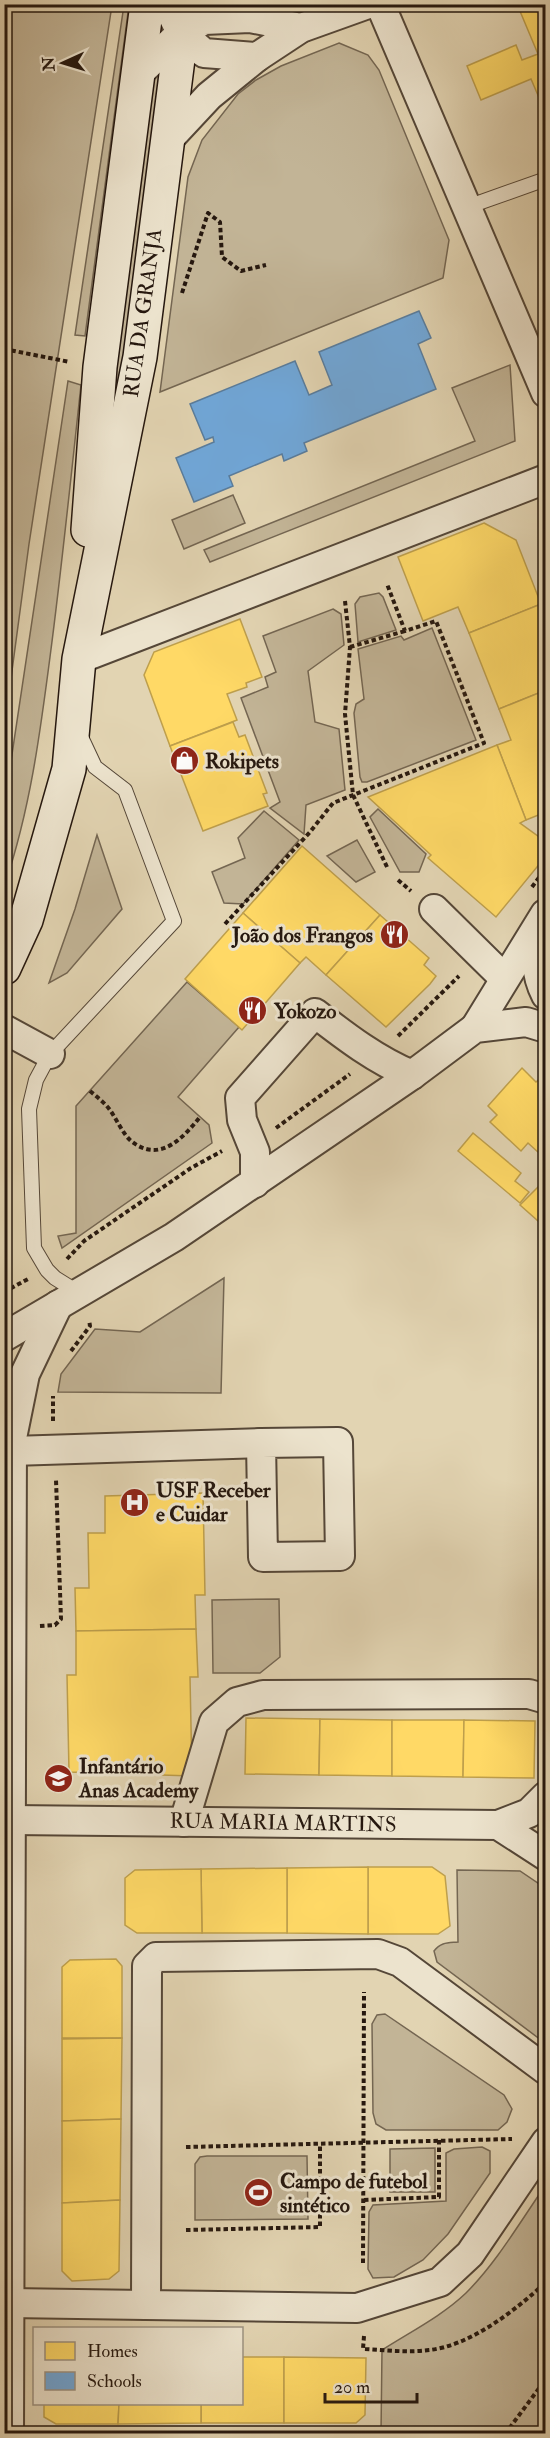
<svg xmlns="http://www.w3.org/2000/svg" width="550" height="2438" viewBox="0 0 550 2438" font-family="'IM FELL Double Pica',serif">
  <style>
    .green { fill: #c2b496; stroke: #746652; stroke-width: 1.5 }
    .homes { fill: #ffd966; stroke: #be9f4c; stroke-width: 1.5 }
    .schools { fill: #6fa8dc; stroke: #597d9e; stroke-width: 1.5 }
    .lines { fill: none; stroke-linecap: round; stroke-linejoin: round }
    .service-casing { stroke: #554738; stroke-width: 16 }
    .minor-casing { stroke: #554738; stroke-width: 32 }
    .secondary-casing { stroke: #26180f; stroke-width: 36 }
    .path { stroke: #26180f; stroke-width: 4; stroke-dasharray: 4.5 3; stroke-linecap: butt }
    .service { stroke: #ece3cd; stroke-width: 14 }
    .minor { stroke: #ece3cd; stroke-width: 28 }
    .secondary { stroke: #ece3cd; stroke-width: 33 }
    .labels { text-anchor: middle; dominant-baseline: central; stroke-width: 6; stroke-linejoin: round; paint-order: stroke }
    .street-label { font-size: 21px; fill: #26180f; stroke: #ece3cd }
    .poi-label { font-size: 21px; font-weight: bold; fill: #26180f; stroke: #ece3cd; text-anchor: start }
  </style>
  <rect width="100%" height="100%" fill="#e2d4b2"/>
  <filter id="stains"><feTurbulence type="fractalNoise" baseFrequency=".00333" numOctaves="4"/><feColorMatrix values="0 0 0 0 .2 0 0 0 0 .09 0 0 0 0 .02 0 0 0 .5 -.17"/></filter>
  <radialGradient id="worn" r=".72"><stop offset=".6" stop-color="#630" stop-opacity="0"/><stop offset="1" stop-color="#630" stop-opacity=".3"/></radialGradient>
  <!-- green -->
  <g class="green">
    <polygon points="5,4 112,5 29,544 5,723"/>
    <polygon points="124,5 129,5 85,336 75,335"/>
    <polygon points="339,43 368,55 379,70 449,240 443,278 160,392 188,177 202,140 238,94 256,80 281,66"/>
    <polygon points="161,64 150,190 115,408 110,382 150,79"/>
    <polygon points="510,365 515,441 210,562 204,550 475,441 452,388"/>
    <path d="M68 381 81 385C71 476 62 566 50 657 40 734 30 810 5 884V801Z"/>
    <polygon points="233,495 245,523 184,549 172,520"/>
    <polygon points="379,593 383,597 396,630 358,642 355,604 360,597"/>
    <polygon points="333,609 341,614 344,645 308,671 315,722 339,729 345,790 306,805 304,834 270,808 280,802 241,698 268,687 265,677 276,672 263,636"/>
    <polygon points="432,628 476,740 367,782 362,782 360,777 354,713 356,704 364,699 358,649 401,636 404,640"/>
    <polygon points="378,809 426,854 419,872 400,872 370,817"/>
    <polygon points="264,811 299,840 243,904 224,903 212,872 245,858 238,838"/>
    <polygon points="97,835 122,909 67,973 49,983 75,909"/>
    <polygon points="357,840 375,872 356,882 327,856"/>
    <polygon points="187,982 239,1027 178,1097 209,1125 212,1143 62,1248 58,1236 76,1233 76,1106"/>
    <polygon points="224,1278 221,1393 58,1392 61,1374 95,1329 140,1332"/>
    <polygon points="279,1599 280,1657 260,1673 213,1673 212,1600"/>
    <path d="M457 1870 520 1871 545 1888V2043L437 1962 434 1951C441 1942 448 1943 458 1942Z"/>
    <polygon points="385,2014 504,2095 512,2109 507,2122 498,2130 386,2130 376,2124 373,2113 372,2024 377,2015"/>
    <polygon points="482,2147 490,2151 490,2173 448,2234 423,2260 394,2277 373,2278 368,2269 369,2212 373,2205 446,2201 446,2153 454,2149"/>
    <polygon points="435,2148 435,2192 390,2192 390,2149"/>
    <polygon points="207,2156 307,2156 308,2219 195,2220 195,2164 200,2157"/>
    <path d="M545 2186V2433H381L382 2350C410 2332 442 2316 466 2293 497 2262 520 2222 545 2186Z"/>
  </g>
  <!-- homes -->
  <g class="homes">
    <polygon points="517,4 546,4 546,114 531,79 481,100 467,66 516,45 522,60 538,54"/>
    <polygon points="484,523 516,540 541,604 469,633 458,607 423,621 398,557"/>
    <polygon points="541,604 546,615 546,690 499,709 469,633"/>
    <polygon points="240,619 262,677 246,683 247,687 227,694 237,720 170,746 144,675 154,652"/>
    <polygon points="546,690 546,812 526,820 497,745 511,740 499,709"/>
    <polygon points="233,722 239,737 245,735 267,793 263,794 268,806 203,831 170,746"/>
    <polygon points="497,745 526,820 520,823 546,842 546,856 496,917 428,858 431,855 368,797"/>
    <polygon points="302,846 380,915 326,975 306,957 300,963 243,913"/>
    <polygon points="243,913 300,963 242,1030 185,979"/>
    <polygon points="380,915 429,958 424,965 436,976 430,984 386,1027 326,975"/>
    <polygon points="522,1068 536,1082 546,1073 546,1146 539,1153 528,1143 521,1151 490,1122 497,1115 488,1106"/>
    <polygon points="473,1133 521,1173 515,1181 529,1192 520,1203 458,1151"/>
    <polygon points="538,1187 546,1194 546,1228 520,1205"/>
    <polygon points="203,1493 205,1595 195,1595 196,1629 76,1631 75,1588 89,1588 88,1533 105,1533 105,1496"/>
    <polygon points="196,1629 198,1677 190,1677 192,1776 69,1772 67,1675 76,1675 76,1631"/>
    <polygon points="246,1718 320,1719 319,1775 245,1774"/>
    <polygon points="320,1719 392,1720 392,1776 319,1775"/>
    <polygon points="392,1720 464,1720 463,1777 392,1776"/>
    <polygon points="464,1720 535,1721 534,1778 463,1777"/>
    <polygon points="368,1867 432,1867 445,1876 450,1926 438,1934 368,1934"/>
    <polygon points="368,1867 368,1934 287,1933 287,1868"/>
    <polygon points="287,1868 287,1933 202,1933 201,1869"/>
    <polygon points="201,1869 202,1933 137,1933 125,1925 125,1878 135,1870"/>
    <polygon points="116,1959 122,1966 122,2038 62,2038 62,1967 70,1960"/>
    <polygon points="122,2038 121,2119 62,2121 62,2039"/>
    <polygon points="121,2119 120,2200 62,2203 62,2121"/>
    <polygon points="120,2200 119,2271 109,2279 72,2281 62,2271 62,2203"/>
    <polygon points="242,2357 284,2357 284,2423 201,2423 201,2404 242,2404"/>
    <polygon points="284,2357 366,2358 365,2415 356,2423 284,2423"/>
    <polygon points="44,2404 119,2404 118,2424 56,2424 44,2417"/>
    <polygon points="119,2404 201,2404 201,2423 118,2424"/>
  </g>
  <!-- schools -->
  <polygon class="schools" points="419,311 431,338 418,344 436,389 304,443 307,451 284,461 282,454 229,476 233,486 194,502 176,458 214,442 213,437 205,440 190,404 295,361 309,395 332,385 319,352"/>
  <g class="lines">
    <defs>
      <g id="service">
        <polyline points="467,207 546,179"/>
        <polyline points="79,1293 55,1278 47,1270 34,1248 29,1109 36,1080 50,1054 174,921 125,790 95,767 80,735"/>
      </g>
      <g id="minor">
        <polyline points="167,4 181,33 204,53 257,57 301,28 368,4"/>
        <polyline points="380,4 546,393"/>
        <polyline points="139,73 181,33 204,20 250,18 301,28"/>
        <polyline points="167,141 209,96 257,57"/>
        <polyline points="79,659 546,479"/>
        <polyline points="434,909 504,978"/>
        <path d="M541 927C534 948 535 974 546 995"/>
        <polyline points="475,1028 545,914"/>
        <polyline points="4,1029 50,1054"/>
        <path d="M255 1183V1152L242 1120 240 1098 315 1013C346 1037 376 1060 412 1075"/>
        <polyline points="4,1337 174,1237 412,1075 475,1028 526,1022 546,1028"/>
        <polyline points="4,1426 12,1438 9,2434"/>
        <polyline points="12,1438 25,1374 58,1305"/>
        <polygon points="338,1442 340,1556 263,1557 261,1443"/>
        <polyline points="12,1451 261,1443"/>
        <polyline points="11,1820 498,1825 546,1856"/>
        <polyline points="184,1822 214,1722 237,1702 263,1695 529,1694 546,1699"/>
        <polyline points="498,1825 529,1813 546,1796"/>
        <polyline points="546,2070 400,1962 378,1954 156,1957 147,1966 146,2305 357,2308 440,2282 470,2254 546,2142"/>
        <polyline points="9,2303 146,2305"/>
      </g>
      <g id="secondary">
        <polyline points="88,530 100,367 147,4"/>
        <polyline points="4,968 26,920 69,769 79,659 140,357 185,4"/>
      </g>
    </defs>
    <!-- service casing -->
    <use href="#service" class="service-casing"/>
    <!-- minor casing -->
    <use href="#minor" class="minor-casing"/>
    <!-- secondary casing -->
    <use href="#secondary" class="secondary-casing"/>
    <!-- path -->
    <g class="path">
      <polyline points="182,293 208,213 220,222 222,257 241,271 266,265"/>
      <polyline points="4,349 70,362"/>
      <polyline points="345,601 350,647 345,714 353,795 387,867"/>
      <polyline points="350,647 405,631"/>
      <polyline points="398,880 411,891"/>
      <polyline points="532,887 546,868"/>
      <polyline points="225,924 310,832 333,803 484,743 436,621 405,631 387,584"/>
      <polyline points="398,1036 459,976"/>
      <path d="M90 1091C97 1097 105 1103 110 1110 117 1120 123 1134 131 1141 160 1164 183 1138 200 1117"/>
      <polyline points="276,1128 350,1074"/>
      <polyline points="67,1259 84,1241 191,1168 222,1151"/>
      <polyline points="4,1292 28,1279"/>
      <polyline points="71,1351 90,1326 89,1320"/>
      <polyline points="53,1421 53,1396"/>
      <polyline points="40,1626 55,1625 61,1619 56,1480"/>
      <polyline points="186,2147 512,2139"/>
      <polyline points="364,2200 439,2197 439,2140"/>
      <polyline points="186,2230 320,2227 320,2144"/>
      <polyline points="363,2263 364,1992"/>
      <path d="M364 2336 363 2349C385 2350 408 2353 429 2350 470 2346 516 2310 546 2282"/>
      <polyline points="505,2434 546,2379"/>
    </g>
    <!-- service -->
    <use href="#service" class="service"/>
    <!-- minor -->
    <use href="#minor" class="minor"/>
    <!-- secondary -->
    <use href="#secondary" class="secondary"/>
  </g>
  <!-- icons -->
  <defs>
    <symbol id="shop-disc" viewBox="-11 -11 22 22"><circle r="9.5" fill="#8f2418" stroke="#ece3cd"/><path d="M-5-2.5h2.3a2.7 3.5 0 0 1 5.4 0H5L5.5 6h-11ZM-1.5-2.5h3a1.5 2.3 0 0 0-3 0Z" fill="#fff"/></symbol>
    <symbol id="restaurant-disc" viewBox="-11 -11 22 22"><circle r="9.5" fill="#8f2418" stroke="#ece3cd"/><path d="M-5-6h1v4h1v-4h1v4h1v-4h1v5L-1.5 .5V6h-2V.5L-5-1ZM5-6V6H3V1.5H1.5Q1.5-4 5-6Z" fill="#fff"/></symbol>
    <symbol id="hospital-disc" viewBox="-11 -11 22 22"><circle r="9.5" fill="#8f2418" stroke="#ece3cd"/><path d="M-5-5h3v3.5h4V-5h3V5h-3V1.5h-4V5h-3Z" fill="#fff"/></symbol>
    <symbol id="school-disc" viewBox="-11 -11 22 22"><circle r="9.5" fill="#8f2418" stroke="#ece3cd"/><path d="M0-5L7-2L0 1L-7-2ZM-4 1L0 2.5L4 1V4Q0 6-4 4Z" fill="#fff"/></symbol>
    <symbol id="stadium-disc" viewBox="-11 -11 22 22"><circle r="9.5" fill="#8f2418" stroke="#ece3cd"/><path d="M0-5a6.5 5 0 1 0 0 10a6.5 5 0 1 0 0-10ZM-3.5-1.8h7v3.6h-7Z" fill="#fff"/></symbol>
  </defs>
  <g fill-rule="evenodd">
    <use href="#shop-disc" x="168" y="744" width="33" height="33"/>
    <use href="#restaurant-disc" x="378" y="918" width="33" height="33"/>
    <use href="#restaurant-disc" x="236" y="994" width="33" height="33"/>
    <use href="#hospital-disc" x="118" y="1486" width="33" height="33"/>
    <use href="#school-disc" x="42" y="1762" width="33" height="33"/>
    <use href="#stadium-disc" x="242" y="2176" width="33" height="33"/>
  </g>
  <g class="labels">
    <!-- street labels -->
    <g class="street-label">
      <text transform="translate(143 313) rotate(-82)">RUA DA GRANJA</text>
      <text transform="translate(283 1823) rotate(1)">RUA MARIA MARTINS</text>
    </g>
    <!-- poi labels -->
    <g class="poi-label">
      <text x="205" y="761">Rokipets</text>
      <text x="373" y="935" text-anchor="end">João dos Frangos</text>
      <text x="274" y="1011">Yokozo</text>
      <text x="156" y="1490">USF Receber<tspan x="156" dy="24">e Cuidar</tspan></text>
      <text x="79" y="1766">Infantário<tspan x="79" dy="24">Anas Academy</tspan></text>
      <text x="280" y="2181">Campo de futebol<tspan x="280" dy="24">sintético</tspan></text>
    </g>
  </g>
  <!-- margin -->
  <rect width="550" height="2438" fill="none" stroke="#e2d4b2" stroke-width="24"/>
  <rect x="6" y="6" width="538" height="2426" fill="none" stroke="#26180f" stroke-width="3"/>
  <rect x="12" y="12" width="526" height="2414" fill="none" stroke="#26180f" stroke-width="1.5"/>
  <!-- legend -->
  <rect x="33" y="2327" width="210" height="78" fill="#ece3cd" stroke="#9d9281" stroke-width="1.5"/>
  <rect x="45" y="2342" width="30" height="18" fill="#ffd966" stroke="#9d9281" stroke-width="1.5"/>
  <text x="87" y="2357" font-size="18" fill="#26180f">Homes</text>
  <rect x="45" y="2372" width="30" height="18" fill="#6fa8dc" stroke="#9d9281" stroke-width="1.5"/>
  <text x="87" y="2387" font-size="18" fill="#26180f">Schools</text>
  <!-- north arrow -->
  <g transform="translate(63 63) rotate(266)" stroke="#ece3cd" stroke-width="4.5" paint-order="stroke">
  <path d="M0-4.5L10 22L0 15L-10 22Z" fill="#26180f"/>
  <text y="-9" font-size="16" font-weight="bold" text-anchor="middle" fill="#26180f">N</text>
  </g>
  <!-- scale -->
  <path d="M325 2393v9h92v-9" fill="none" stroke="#26180f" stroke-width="3"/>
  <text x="334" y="2393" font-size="18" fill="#26180f" stroke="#ece3cd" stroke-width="4.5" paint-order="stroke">20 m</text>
  <rect width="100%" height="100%" filter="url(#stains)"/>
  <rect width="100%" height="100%" fill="url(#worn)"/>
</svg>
